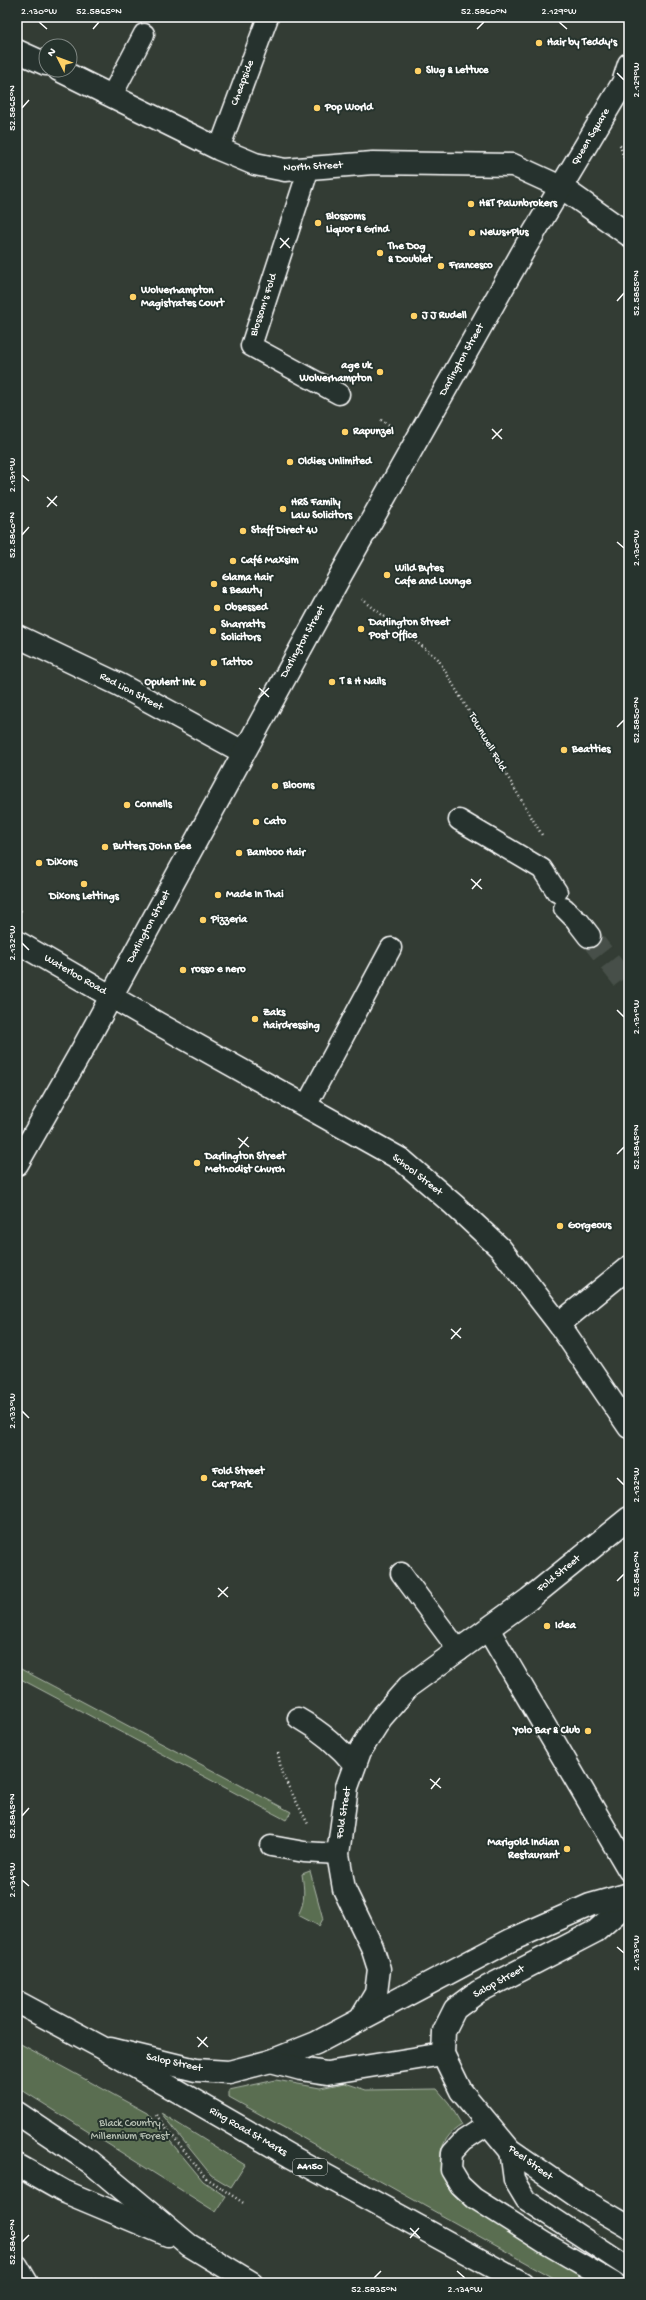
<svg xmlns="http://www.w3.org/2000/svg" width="646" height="2300" viewBox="0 0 646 2300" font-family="'Gochi Hand',sans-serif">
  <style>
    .green { fill: #5a6e51; stroke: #acb6a8 }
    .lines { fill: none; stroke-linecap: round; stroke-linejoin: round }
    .street-tunnel { stroke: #475048; stroke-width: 22; stroke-dasharray: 22 11; stroke-linecap: butt }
    .lane-casing { stroke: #fff; stroke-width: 23 }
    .street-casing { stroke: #fff; stroke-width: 25 }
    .highway-casing { stroke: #fff; stroke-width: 25 }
    .path { stroke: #fff; stroke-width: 2.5; stroke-dasharray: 1 3; stroke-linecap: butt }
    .lane { stroke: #26332d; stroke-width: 20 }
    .street { stroke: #26332d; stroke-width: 22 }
    .highway { stroke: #26332d; stroke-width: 22 }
    .ticks { fill: none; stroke: #fff; stroke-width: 1.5 }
    .poi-dot { fill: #ffd166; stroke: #26332d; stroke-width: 1.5 }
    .labels { text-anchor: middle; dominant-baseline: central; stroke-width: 4; stroke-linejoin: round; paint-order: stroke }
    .shield { fill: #26332d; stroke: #bec2c0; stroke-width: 1 }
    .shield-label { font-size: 10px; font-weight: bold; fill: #fff }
    .poi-label { font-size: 11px; font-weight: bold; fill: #fff; stroke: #26332d; text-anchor: start }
    .street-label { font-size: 11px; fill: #fff; stroke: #26332d }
    .park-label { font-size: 11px; fill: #b5beb1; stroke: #26332d }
    .neatline { fill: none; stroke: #fff; stroke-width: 1.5 }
    .ticks-label { font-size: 10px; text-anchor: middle; fill: #fff }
  </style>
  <rect width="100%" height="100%" fill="#333c34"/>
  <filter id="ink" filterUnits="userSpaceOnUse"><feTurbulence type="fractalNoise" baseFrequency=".025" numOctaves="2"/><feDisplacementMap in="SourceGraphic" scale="8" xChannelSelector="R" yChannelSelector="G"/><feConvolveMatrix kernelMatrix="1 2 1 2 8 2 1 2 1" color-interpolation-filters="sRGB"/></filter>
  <g filter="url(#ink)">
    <!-- green -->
    <g class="green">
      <polygon points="17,1667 291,1812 286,1820 17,1677"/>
      <path d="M310 1871 323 1919 319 1926 298 1915C306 1901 304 1889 302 1874Z"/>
      <polygon points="17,2042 147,2113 203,2181 226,2197 216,2212 17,2087"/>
      <path d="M276 2080 320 2088 345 2083 366 2090 437 2089 449 2103 462 2125C435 2140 434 2172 454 2195 461 2203 475 2209 484 2215 520 2240 557 2262 596 2283H563L229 2097V2090Z"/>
      <polygon points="161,2113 245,2165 231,2187 211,2175"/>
    </g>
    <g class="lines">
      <!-- street-tunnel -->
      <polyline class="street-tunnel" points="589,936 629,987"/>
      <defs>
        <g id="lane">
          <polyline points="112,95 144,34"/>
          <polyline points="219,149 268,17"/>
          <polyline points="309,168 251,346 339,394"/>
          <polyline points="459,820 542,869 557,892"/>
          <polyline points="564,908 579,923"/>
          <polyline points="306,1106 391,948"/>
          <polyline points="401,1573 459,1651"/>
          <path d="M298 1718C321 1731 338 1745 355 1766"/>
          <polyline points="271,1846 304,1852 338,1854"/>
          <polyline points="487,2125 464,2140 452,2153 451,2170 460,2185 474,2198 545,2243 614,2283"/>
          <polyline points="510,2150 514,2180 526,2200 629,2268"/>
        </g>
        <g id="street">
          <polyline points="17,51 46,64"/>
          <polyline points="59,70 219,149 255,164 285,170 373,163 513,165 561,187 629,235"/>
          <polyline points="17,636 120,685 243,752"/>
          <polyline points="579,923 589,936"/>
          <polyline points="17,942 157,1023 402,1160 454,1205 500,1248 559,1324 629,1427"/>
          <polyline points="17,1164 82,1050 338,580 526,246 623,83 629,64"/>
          <polyline points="559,1324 629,1267"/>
          <polyline points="488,1629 629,1870"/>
          <polyline points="629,1902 596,1931 478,1992 455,2009 444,2031 443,2054 461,2091 510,2150 578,2197 629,2227"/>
          <polyline points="360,2020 376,1993 379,1969 372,1947 344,1889 338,1854 347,1787 360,1751 381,1718 409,1686 529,1599 629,1518"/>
          <polyline points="110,2049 196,2070 229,2072 271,2061 316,2043 511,1940 590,1905 629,1894"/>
          <polyline points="271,2061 301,2069 327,2073 443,2054"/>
          <polyline points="17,2266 27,2283"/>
        </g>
        <g id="highway">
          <polyline points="17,2002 101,2047 290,2156 522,2283"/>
          <polyline points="17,2113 90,2162 189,2245 252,2283"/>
          <polyline points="17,2165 63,2191 168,2235"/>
        </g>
      </defs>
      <!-- lane casing -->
      <use href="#lane" class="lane-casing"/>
      <!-- street casing -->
      <use href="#street" class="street-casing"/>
      <!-- highway casing -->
      <use href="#highway" class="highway-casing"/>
      <!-- path -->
      <g class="path">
        <polyline points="620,145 629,176"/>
        <polyline points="381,420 391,426"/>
        <polyline points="362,599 438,659 542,835"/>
        <polyline points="17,909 23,912"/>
        <polyline points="278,1753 282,1774 308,1824"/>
        <polyline points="17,1955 23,1959 17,1969"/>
        <polyline points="156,2115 207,2179 245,2204"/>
        <polyline points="55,2282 94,2279 103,2283"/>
      </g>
      <!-- lane -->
      <use href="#lane" class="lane"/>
      <!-- street -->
      <use href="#street" class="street"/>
      <!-- highway -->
      <use href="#highway" class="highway"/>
    </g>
  </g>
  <!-- ticks -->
  <path class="ticks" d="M39 22 47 29M559 22 567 29M93 29 99 22M477 29 484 22M617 73 624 80M22 108 29 100M280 238 290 248M280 248 289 238M617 301 624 293M492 429 502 439M492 439 502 429M22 475 29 481M47 497 57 506M47 507 57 496M22 535 29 527M617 542 624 548M259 688 269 697M259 698 269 688M617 727 624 720M471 879 482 889M472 889 481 879M22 943 29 950M617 1010 624 1017M238 1138 249 1147M239 1148 248 1137M617 1154 624 1147M451 1329 461 1338M451 1339 461 1328M22 1411 29 1418M617 1478 624 1485M617 1581 624 1574M218 1588 228 1597M218 1597 228 1587M430 1779 441 1788M431 1789 440 1778M22 1816 29 1808M22 1880 29 1886M617 1947 624 1953M197 2037 208 2047M198 2047 207 2037M410 2228 420 2238M410 2238 419 2228M22 2242 29 2235M457 2271 465 2278M374 2278 381 2271"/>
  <!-- markers -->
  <g class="poi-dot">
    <circle cx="539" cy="43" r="4"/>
    <circle cx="418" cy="71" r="4"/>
    <circle cx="317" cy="108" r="4"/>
    <circle cx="471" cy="204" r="4"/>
    <circle cx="318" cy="223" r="4"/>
    <circle cx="472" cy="233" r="4"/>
    <circle cx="380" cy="253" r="4"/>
    <circle cx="441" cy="266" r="4"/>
    <circle cx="133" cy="297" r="4"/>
    <circle cx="414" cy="316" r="4"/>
    <circle cx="380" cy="372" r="4"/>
    <circle cx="345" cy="432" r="4"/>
    <circle cx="290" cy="462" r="4"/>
    <circle cx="283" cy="509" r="4"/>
    <circle cx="243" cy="531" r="4"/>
    <circle cx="233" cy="561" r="4"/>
    <circle cx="387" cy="575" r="4"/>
    <circle cx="214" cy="584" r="4"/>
    <circle cx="217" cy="608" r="4"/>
    <circle cx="361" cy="629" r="4"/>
    <circle cx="213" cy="631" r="4"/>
    <circle cx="214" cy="663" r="4"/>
    <circle cx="332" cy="682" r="4"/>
    <circle cx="203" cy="683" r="4"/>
    <circle cx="564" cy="750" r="4"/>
    <circle cx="275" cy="786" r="4"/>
    <circle cx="127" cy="805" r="4"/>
    <circle cx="256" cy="822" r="4"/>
    <circle cx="105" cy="847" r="4"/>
    <circle cx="239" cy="853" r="4"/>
    <circle cx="39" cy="863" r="4"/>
    <circle cx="84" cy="884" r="4"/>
    <circle cx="218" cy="895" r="4"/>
    <circle cx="203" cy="920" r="4"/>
    <circle cx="183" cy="970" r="4"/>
    <circle cx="255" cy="1019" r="4"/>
    <circle cx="197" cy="1163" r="4"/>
    <circle cx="560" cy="1226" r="4"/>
    <circle cx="204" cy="1478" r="4"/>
    <circle cx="547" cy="1626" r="4"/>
    <circle cx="588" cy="1731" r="4"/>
    <circle cx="567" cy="1849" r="4"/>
  </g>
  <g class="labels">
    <!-- shield labels -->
    <rect class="shield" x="293" y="2159" width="34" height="16" rx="3"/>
    <g class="shield-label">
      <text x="310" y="2167">A4150</text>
    </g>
    <!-- poi labels -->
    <g class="poi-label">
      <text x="547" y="43">Hair by Teddy's</text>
      <text x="426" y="71">Slug &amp; Lettuce</text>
      <text x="325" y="108">Pop World</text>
      <text x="479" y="204">H&amp;T Pawnbrokers</text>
      <text x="326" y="217">Blossoms<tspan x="326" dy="13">Liquor &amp; Grind</tspan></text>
      <text x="480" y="233">News+Plus</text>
      <text x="388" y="247">The Dog<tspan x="388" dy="13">&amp; Doublet</tspan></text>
      <text x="449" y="266">Francesco</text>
      <text x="141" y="291">Wolverhampton<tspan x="141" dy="13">Magistrates Court</tspan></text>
      <text x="422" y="316">J J Rudell</text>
      <text x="372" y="366" text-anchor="end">age uk<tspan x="372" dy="13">Wolverhampton</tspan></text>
      <text x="353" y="432">Rapunzel</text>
      <text x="298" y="462">Oldies Unlimited</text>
      <text x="291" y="503">HRS Family<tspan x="291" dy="13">Law Solicitors</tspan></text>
      <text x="251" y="531">Staff Direct 4U</text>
      <text x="241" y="561">Café Maxsim</text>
      <text x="395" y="569">Wild Bytes<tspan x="395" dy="13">Cafe and Lounge</tspan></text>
      <text x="222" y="578">Glama Hair<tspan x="222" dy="13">&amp; Beauty</tspan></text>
      <text x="225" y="608">Obsessed</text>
      <text x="369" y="623">Darlington Street<tspan x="369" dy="13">Post Office</tspan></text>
      <text x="221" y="625">Sharratts<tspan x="221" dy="13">Solicitors</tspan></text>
      <text x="222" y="663">Tattoo</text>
      <text x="340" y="682">T &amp; H Nails</text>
      <text x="195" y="683" text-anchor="end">Opulent Ink</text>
      <text x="572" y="750">Beatties</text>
      <text x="283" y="786">Blooms</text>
      <text x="135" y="805">Connells</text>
      <text x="264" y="822">Cato</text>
      <text x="113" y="847">Butters John Bee</text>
      <text x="247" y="853">Bamboo Hair</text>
      <text x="47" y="863">Dixons</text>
      <text x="226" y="895">Made In Thai</text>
      <text x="84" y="897" text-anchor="middle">Dixons Lettings</text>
      <text x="211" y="920">Pizzeria</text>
      <text x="191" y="970">rosso e nero</text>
      <text x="263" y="1013">Zaks<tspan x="263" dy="13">Hairdressing</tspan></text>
      <text x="205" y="1157">Darlington Street<tspan x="205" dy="13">Methodist Church</tspan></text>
      <text x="568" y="1226">Gorgeous</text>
      <text x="212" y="1472">Fold Street<tspan x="212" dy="13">Car Park</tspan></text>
      <text x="555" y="1626">Idea</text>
      <text x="580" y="1731" text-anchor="end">Yolo Bar &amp; Club</text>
      <text x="559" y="1843" text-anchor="end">Marigold Indian<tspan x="559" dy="13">Restaurant</tspan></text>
    </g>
    <!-- street labels -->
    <g class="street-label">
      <text transform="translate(243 83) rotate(-69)">Cheapside</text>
      <text transform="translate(591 137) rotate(-59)">Queen Square</text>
      <text transform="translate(313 167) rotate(-3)">North Street</text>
      <text transform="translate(264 305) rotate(-72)">Blossom's Fold</text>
      <text transform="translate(462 360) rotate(-61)">Darlington Street</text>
      <text transform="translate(303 642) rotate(-61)">Darlington Street</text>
      <text transform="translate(131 692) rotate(28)">Red Lion Street</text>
      <text transform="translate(487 742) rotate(60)">Townwell Fold</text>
      <text transform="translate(149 927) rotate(-62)">Darlington Street</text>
      <text transform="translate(75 975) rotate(30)">Waterloo Road</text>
      <text transform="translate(417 1175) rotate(38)">School Street</text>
      <text transform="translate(559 1574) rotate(-39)">Fold Street</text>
      <text transform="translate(344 1813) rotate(-81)">Fold Street</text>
      <text transform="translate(499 1982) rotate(-29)">Salop Street</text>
      <text transform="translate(174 2063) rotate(12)">Salop Street</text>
      <text transform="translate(248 2132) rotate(30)">Ring Road St Marks</text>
      <text transform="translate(530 2163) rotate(36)">Peel Street</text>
    </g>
    <!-- park labels -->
    <g class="park-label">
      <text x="130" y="2124">Black Country<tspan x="130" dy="13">Millennium Forest</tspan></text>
    </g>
  </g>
  <!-- margin -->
  <rect width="646" height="2300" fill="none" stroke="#26332d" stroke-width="44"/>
  <!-- north arrow -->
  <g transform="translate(58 58) rotate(312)"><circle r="19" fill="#26332d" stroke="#7d8581"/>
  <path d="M0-3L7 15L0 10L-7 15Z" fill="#ffd166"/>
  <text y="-6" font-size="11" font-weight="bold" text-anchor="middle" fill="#ffffff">N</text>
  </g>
  <rect x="22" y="22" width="602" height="2256" class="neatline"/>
  <g class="ticks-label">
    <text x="39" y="14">2.130°W</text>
    <text x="99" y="14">52.5865°N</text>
    <text x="484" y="14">52.5860°N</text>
    <text x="559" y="14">2.129°W</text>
    <text transform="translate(635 80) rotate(-90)" y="4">2.129°W</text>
    <text transform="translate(11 108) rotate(-90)" y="4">52.5865°N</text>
    <text transform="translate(635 293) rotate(-90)" y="4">52.5855°N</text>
    <text transform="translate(11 475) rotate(-90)" y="4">2.131°W</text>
    <text transform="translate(11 535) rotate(-90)" y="4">52.5860°N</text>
    <text transform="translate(635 548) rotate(-90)" y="4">2.130°W</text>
    <text transform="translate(635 720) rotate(-90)" y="4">52.5850°N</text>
    <text transform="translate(11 943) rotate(-90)" y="4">2.132°W</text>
    <text transform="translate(635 1017) rotate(-90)" y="4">2.131°W</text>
    <text transform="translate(635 1147) rotate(-90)" y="4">52.5845°N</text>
    <text transform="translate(11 1411) rotate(-90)" y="4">2.133°W</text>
    <text transform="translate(635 1485) rotate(-90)" y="4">2.132°W</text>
    <text transform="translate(635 1574) rotate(-90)" y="4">52.5840°N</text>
    <text transform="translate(11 1816) rotate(-90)" y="4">52.5845°N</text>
    <text transform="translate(11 1880) rotate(-90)" y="4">2.134°W</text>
    <text transform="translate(635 1953) rotate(-90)" y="4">2.133°W</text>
    <text transform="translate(11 2242) rotate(-90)" y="4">52.5840°N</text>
    <text x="374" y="2292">52.5835°N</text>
    <text x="465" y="2292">2.134°W</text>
  </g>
</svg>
